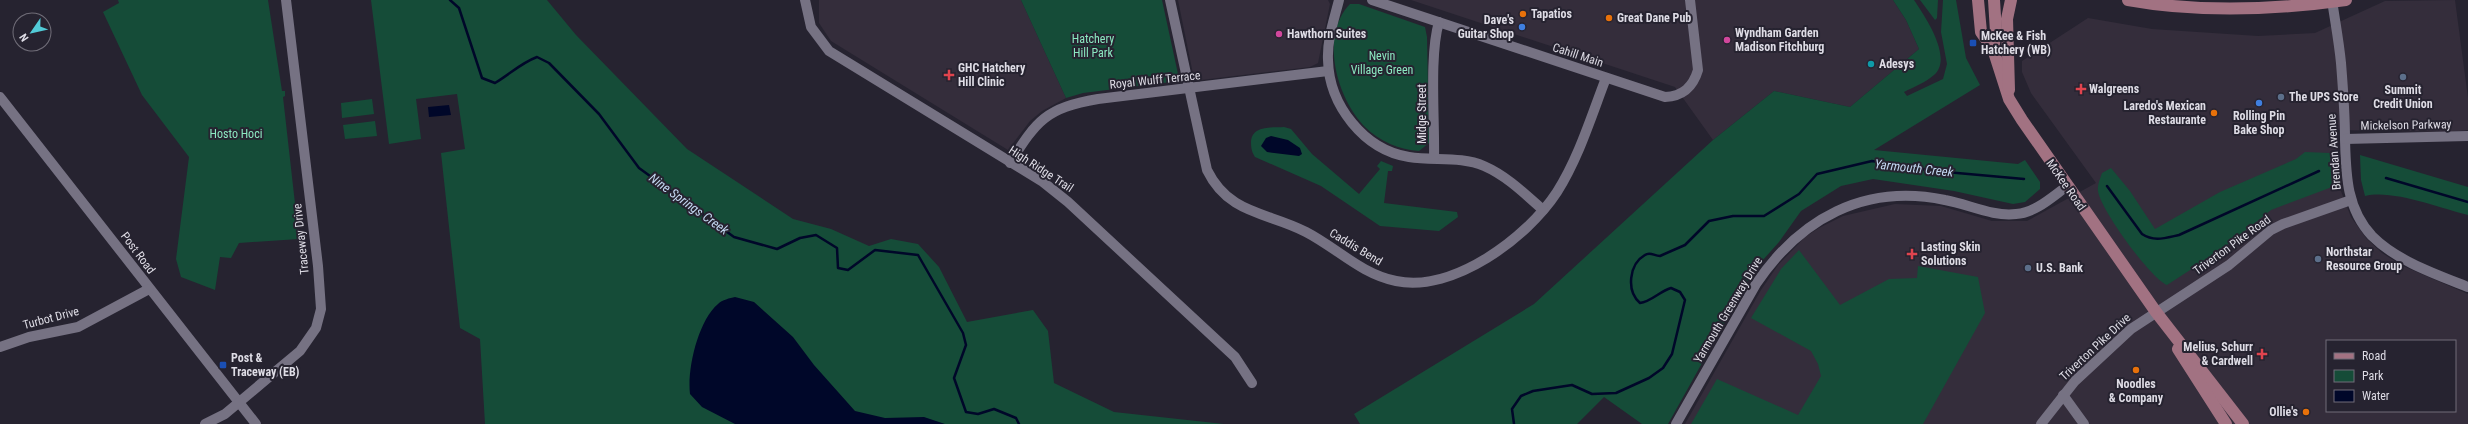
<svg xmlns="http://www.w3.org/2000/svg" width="2468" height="424" viewBox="0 0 2468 424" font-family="'Roboto Condensed',sans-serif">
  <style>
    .commercial { fill: #342d3b; fill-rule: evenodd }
    .green { fill: #154c38 }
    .water { fill: #000729 }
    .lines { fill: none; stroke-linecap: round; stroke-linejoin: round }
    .stream { stroke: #000729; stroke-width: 2.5 }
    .minor { stroke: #767283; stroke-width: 10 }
    .major { stroke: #a27282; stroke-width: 12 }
    .food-dot { fill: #e8710a; stroke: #262330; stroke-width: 1.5 }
    .shop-dot { fill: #3f7fe0; stroke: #262330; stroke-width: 1.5 }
    .hotel-dot { fill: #d1479c; stroke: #262330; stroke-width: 1.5 }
    .transit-dot { fill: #1a4fb4; stroke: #262330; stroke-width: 1.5 }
    .culture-dot { fill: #0f9aa8; stroke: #262330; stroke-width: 1.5 }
    .health-dot { fill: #e0444e; stroke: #262330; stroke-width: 1.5 }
    .service-dot { fill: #5c6f8a; stroke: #262330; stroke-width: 1.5 }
    .labels { text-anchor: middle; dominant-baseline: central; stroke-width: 4; stroke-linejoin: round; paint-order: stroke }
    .poi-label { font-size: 12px; font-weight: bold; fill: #dedce5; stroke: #262330; text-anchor: start }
    .park-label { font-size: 12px; fill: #8be8c1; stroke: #262330 }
    .street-label { font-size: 12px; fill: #dedce5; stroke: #262330 }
    .water-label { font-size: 13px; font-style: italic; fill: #c3d7f1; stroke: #262330 }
  </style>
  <rect width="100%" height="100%" fill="#262330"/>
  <!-- commercial -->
  <g class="commercial">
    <polygon points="819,0 1021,0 1066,98 1042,111 1030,121 1008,150 831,41 819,23"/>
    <polygon points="1178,0 1328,0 1330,4 1318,63 1310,67 1201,80 1193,74"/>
    <polygon points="1411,0 1893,0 1906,20 1919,49 1850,107 1774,91 1713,140 1675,87"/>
    <path d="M2455 0 2468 98V130L2450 132 2337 130 2338 167 2339 186 2351 217 2366 238 2382 253 2403 266 2468 294V424H1685L1761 290 1778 265 1805 237 1819 228 1843 216 1895 204 1941 206 1992 221H2027L2096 183 2031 93 2022 72V61L2088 18 2152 29 2258 36 2315 33 2385 1ZM2327 341H2455V411H2327Z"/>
  </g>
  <!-- green -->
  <g class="green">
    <polygon points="118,0 268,0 282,91 285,91 285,96 283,97 299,239 239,243 231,258 220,257 215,290 181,277 176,259 189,157 142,95 103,12 119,3"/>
    <polygon points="371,0 547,0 576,35 687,149 793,219 831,229 869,246 891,239 918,244 939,267 967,322 1033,310 1048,331 1054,383 1114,412 1224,424 485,424 480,339 460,328 441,153 465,149 457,94 416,99 421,139 389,144"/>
    <polygon points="1021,0 1162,0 1178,74 1171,82 1083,93 1066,98"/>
    <path d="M1893 0H1914C1924 15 1954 58 1934 75 1926 82 1914 87 1904 92L1907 96 1943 79 1947 64 1941 32 1943 0H1956L1966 58 1980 85 1874 150 2018 164 2025 160 2040 182V189L2025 202 2013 204 1954 191 1873 179 1841 186 1801 211 1779 242 1754 270 1668 424H1642L1604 397 1577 424H1360L1354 414 1534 304 1713 140 1774 91 1850 107 1919 49 1906 20Z"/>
    <polygon points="1920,0 1938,0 1937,18 1935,20"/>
    <path d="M1350 4H1359L1425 27 1427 37 1429 143 1419 151C1400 150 1379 141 1365 127 1337 99 1319 36 1350 4Z"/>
    <polygon points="372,99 374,114 342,118 341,103"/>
    <polygon points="375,121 377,136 345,139 343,125"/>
    <path d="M1284 127 1291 129 1312 154 1359 194 1380 169 1377 166 1381 161 1393 166 1392 171H1388L1384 203 1457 212 1458 217 1439 231 1380 226 1321 186 1255 157C1252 152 1251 149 1251 142 1252 125 1271 128 1284 127Z"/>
    <path d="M2305 152 2330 153 2332 187 2271 210 2221 250 2167 285C2151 279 2100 209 2098 191 2097 186 2100 179 2102 173L2111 168 2130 191 2155 229 2220 192 2296 159Z"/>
    <path d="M2360 155 2468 187V215C2440 208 2392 189 2365 196L2361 180Z"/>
    <polygon points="1799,250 1840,305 1889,279 1917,278 1918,266 1978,277 1985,313 1923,424 1691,424 1717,379 1798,415 1821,376 1818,364 1811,351 1751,318 1781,269"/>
  </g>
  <!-- water -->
  <g class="water">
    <polygon points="449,105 451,115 429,117 428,107"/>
    <polygon points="1271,136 1288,140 1300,148 1302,154 1299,156 1267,152 1261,146 1266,138"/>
    <path d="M735 297 754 302 793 337 814 365 855 411 885 418 924 417 945 424H735L702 407 690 394C687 369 698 321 718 304 722 300 730 298 735 297Z"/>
  </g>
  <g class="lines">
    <!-- stream -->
    <g class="stream">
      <path d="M450 0 459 8 482 78 495 83C510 74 521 63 537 57L549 63 599 114 639 168 734 237 777 249 800 238 816 235 837 248 838 268 848 270 875 250 918 255 963 333 966 345 954 378 966 412 978 414 994 409 1016 418 1019 424"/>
      <polyline points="2386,178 2468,202"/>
      <path d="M2107 186 2142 234C2154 242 2165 238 2179 235L2319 171"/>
      <path d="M1514 424 1512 409 1521 396 1533 391 1572 385 1592 394 1616 393 1649 378 1663 368 1672 354 1685 300 1680 292 1671 288C1660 291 1651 302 1640 303 1626 291 1629 264 1645 255 1650 251 1654 256 1660 256L1685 245 1709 221 1733 216H1764L1799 194 1817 174 1872 161 1935 171 2024 179"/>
    </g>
    <!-- minor -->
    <g class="minor">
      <polyline points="805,0 811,27 829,51 1043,182 1068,202 1235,357 1252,383"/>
      <path d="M1170 0 1207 170C1229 215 1268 212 1306 232 1337 248 1361 274 1396 281 1453 293 1527 238 1557 192 1579 157 1591 117 1606 78"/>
      <path d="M1339 0C1334 20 1327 39 1328 60 1329 105 1364 150 1409 157 1434 161 1461 156 1484 166 1507 176 1525 194 1543 210"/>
      <path d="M1372 0 1665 97C1683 96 1693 87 1698 70L1690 0"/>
      <path d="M2332 0C2335 21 2339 42 2341 63 2343 88 2345 114 2345 139 2346 174 2346 208 2372 236 2397 261 2435 274 2468 287"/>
      <polyline points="0,97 256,424"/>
      <polyline points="2345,139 2468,136"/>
      <path d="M1434 158C1435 121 1429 55 1439 22"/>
      <path d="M1010 163C1037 120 1046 108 1098 99L1328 71"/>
      <polyline points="0,347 29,337 78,327 149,289"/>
      <polyline points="2063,395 2084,424"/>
      <polyline points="205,424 225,414 300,351 316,328 321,309 318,266 286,0"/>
      <path d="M1676 424 1756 284C1800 219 1864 183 1945 200 1968 204 1993 217 2016 214 2035 213 2052 197 2066 187"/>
      <polyline points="2041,424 2075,381 2131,329 2229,265 2271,230 2283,224 2351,200"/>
    </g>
    <!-- major -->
    <g class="major">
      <polyline points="1978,0 1981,32 1993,49 2009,99 2022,120 2156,312 2243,424"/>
      <path d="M2128 0C2200 13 2274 10 2346 0"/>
      <polyline points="1993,49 1996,32 1994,0"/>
      <polyline points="2009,90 2007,19 2011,0"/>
      <polyline points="2178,349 2226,424"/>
    </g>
  </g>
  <!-- markers -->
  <g class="food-dot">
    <circle cx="1523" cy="14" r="4"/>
    <circle cx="1609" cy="18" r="4"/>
    <circle cx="2214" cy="113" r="4"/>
    <circle cx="2136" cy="370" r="4"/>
    <circle cx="2306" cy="412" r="4"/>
  </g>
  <g class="shop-dot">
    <circle cx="1522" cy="27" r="4"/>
    <circle cx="2259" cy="103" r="4"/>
  </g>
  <g class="hotel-dot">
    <circle cx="1279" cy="34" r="4"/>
    <circle cx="1727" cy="40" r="4"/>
  </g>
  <g class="transit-dot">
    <rect x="1969" y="39" width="8" height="8" rx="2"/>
    <rect x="219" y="361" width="8" height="8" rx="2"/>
  </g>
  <circle class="culture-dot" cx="1871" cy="64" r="4"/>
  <g class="health-dot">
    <path d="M947 69h4v4h4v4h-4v4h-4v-4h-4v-4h4z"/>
    <path d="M2079 83h4v4h4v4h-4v4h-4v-4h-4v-4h4z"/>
    <path d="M1910 248h4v4h4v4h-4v4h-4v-4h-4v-4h4z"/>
    <path d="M2260 348h4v4h4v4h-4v4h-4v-4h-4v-4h4z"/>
  </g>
  <g class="service-dot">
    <circle cx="2403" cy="77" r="4"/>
    <circle cx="2281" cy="97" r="4"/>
    <circle cx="2318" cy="259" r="4"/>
    <circle cx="2028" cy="268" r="4"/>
  </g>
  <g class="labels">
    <!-- poi labels -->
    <g class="poi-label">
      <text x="1531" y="14">Tapatios</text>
      <text x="1617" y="18">Great Dane Pub</text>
      <text x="1514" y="20" text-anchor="end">Dave's<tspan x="1514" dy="14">Guitar Shop</tspan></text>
      <text x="1735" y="33">Wyndham Garden<tspan x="1735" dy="14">Madison Fitchburg</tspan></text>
      <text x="1287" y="34">Hawthorn Suites</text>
      <text x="1981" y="36">McKee &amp; Fish<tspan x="1981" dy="14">Hatchery (WB)</tspan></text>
      <text x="1879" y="64">Adesys</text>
      <text x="958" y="68">GHC Hatchery<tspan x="958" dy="14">Hill Clinic</tspan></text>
      <text x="2089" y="89">Walgreens</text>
      <text x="2403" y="90" text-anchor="middle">Summit<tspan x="2403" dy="14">Credit Union</tspan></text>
      <text x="2289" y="97">The UPS Store</text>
      <text x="2206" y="106" text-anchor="end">Laredo's Mexican<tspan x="2206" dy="14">Restaurante</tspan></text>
      <text x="2259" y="116" text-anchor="middle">Rolling Pin<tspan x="2259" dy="14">Bake Shop</tspan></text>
      <text x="1921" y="247">Lasting Skin<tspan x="1921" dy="14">Solutions</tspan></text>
      <text x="2326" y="252">Northstar<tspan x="2326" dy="14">Resource Group</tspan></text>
      <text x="2036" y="268">U.S. Bank</text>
      <text x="2253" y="347" text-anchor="end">Melius, Schurr<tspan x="2253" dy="14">&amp; Cardwell</tspan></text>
      <text x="231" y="358">Post &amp;<tspan x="231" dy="14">Traceway (EB)</tspan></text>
      <text x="2136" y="384" text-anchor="middle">Noodles<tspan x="2136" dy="14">&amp; Company</tspan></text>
      <text x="2298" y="412" text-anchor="end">Ollie's</text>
    </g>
    <!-- park labels -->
    <g class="park-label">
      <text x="1093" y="39">Hatchery<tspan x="1093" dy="14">Hill Park</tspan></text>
      <text x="1382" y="56">Nevin<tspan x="1382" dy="14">Village Green</tspan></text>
      <text x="236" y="134">Hosto Hoci</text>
    </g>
    <!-- street labels -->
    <g class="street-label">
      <text transform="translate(1578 55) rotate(18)">Cahill Main</text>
      <text transform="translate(1155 80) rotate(-6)">Royal Wulff Terrace</text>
      <text transform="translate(1422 114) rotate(-90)">Midge Street</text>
      <text transform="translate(2406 125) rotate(-1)">Mickelson Parkway</text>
      <text transform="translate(2334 152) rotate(-94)">Brendan Avenue</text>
      <text transform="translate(1041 169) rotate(33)">High Ridge Trail</text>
      <text transform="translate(2066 185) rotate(55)">McKee Road</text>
      <text transform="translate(301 239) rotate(-96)">Traceway Drive</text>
      <text transform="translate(2232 245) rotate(-36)">Triverton Pike Road</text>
      <text transform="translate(1356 247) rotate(31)">Caddis Bend</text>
      <text transform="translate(138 253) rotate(53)">Post Road</text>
      <text transform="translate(1728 310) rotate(-59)">Yarmouth Greenway Drive</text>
      <text transform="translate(51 318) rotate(-15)">Turbot Drive</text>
      <text transform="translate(2095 347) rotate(-43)">Triverton Pike Drive</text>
    </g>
    <!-- water labels -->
    <g class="water-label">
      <text transform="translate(1914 168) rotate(6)">Yarmouth Creek</text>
      <text transform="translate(689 204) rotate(36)">Nine Springs Creek</text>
    </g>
  </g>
  <!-- legend -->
  <rect x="2326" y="340" width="130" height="72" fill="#262330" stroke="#706d78"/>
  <rect x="2334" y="353" width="20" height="6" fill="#a27282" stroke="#706d78"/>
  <text x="2362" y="360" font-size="12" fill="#dedce5">Road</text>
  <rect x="2334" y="370" width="20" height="12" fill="#154c38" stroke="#706d78"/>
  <text x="2362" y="380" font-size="12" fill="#dedce5">Park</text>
  <rect x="2334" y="390" width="20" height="12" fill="#000729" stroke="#706d78"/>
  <text x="2362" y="400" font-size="12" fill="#dedce5">Water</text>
  <!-- north arrow -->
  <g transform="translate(32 32) rotate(236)"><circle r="19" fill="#262330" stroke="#706d78"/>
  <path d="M0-3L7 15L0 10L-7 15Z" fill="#52cbd7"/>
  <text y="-6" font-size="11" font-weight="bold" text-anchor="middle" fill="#dedce5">N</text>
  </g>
</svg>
